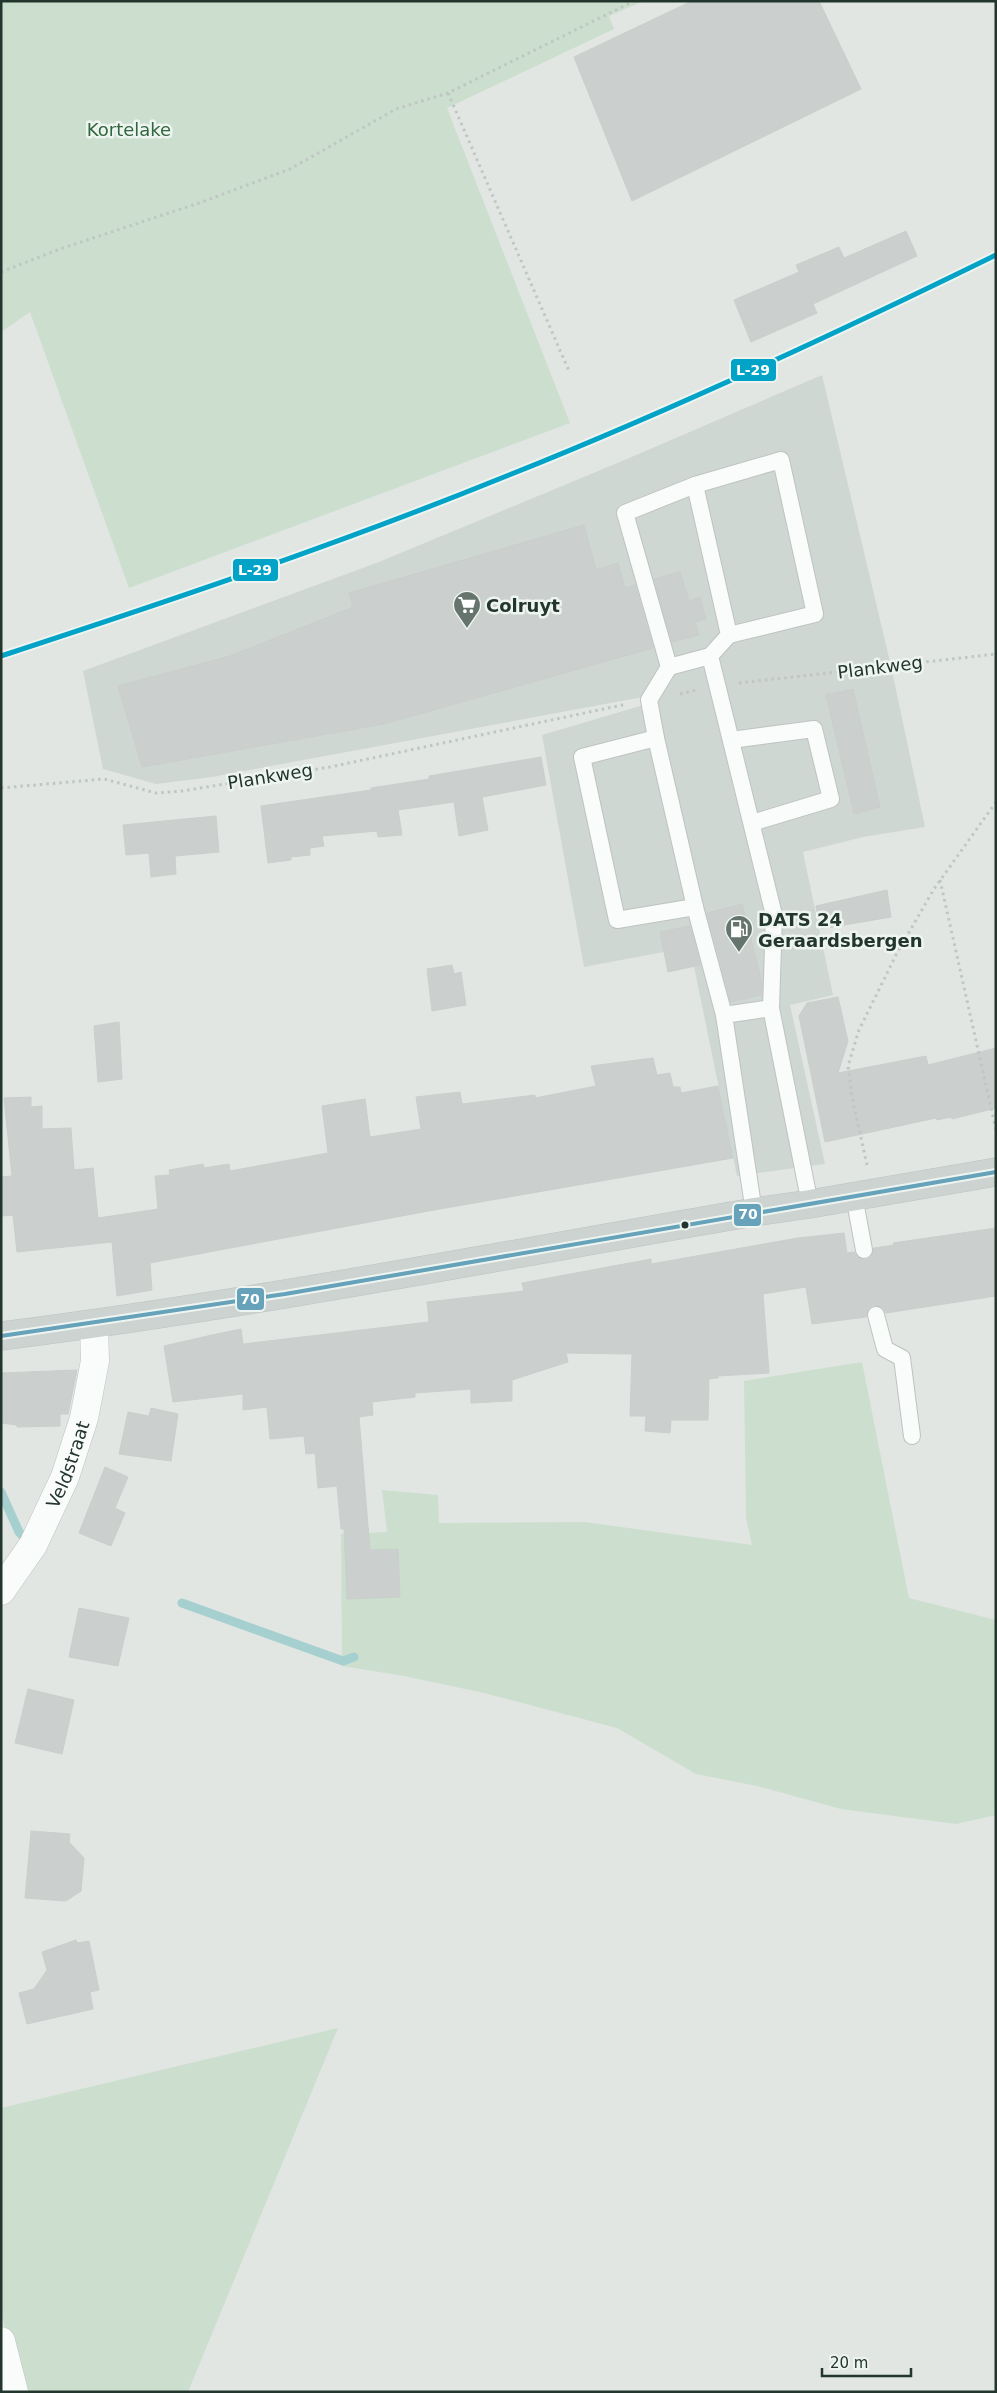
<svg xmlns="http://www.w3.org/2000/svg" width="997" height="2393" viewBox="0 0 997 2393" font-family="'DejaVu Sans',sans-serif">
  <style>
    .built { fill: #cfd7d2 }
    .green { fill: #ccdece }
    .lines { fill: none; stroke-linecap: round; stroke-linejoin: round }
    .stream { stroke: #a6d0cf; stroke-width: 9 }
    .building { fill: #cbcfcd; stroke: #cacecc }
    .service-casing { stroke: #bec3c0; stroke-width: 18 }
    .minor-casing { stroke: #bec3c0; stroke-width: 29 }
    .primary-casing { stroke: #bcc3bf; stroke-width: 29 }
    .path { stroke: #bfc6c3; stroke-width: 3; stroke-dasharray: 2.5 4; stroke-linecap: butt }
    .service { stroke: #fafbfb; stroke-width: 16 }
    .minor { stroke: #fafbfb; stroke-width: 28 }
    .primary { stroke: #cdd3d0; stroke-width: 28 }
    .bus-1-casing { stroke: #eef5f1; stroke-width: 8 }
    .bus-1 { stroke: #66a2b9; stroke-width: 4 }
    .rail-1-casing { stroke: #eef5f1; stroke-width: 9 }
    .rail-1 { stroke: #02a3c6; stroke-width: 5 }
    .bus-dot { fill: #22362d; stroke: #eef5f1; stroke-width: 2 }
    .labels { text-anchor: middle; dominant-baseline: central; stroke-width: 5; stroke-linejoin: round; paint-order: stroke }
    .park-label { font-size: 18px; fill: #31673d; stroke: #eef5f1 }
    .poi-label { font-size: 18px; font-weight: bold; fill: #22362d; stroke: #eef5f1; text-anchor: start }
    .street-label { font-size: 18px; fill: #22362d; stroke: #eef5f1 }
    .line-badge { stroke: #eef5f1; stroke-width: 2 }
    .badge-label { font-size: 14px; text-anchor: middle; font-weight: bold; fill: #fff }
  </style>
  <rect width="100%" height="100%" fill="#e1e6e3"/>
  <!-- built -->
  <polygon class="built" points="822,375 891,666 925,827 863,837 803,852 833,995 790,1005 825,1164 737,1176 690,947 584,967 542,735 657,701 659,694 212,777 156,784 103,769 83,671 379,562 627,459"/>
  <!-- green -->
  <g class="green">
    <polygon points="1,1 644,1 609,16 614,29 447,108 570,423 129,588 30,312 1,332"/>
    <polygon points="862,1362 909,1598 996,1620 996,1815 956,1824 841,1809 757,1786 696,1774 617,1728 484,1693 404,1676 342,1666 341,1534 387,1532 382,1490 438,1495 439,1523 585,1522 752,1545 746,1518 744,1381"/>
    <polygon points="338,2028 188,2392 22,2392 1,2312 1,2108"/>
  </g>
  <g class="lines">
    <!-- stream -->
    <g class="stream">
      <polyline points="1,1492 19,1532 24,1537"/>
      <polyline points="182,1603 343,1661 354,1657"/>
    </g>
  </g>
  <!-- building -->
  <g class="building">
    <polygon points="692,1 819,1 861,89 632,201 574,57"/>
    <polygon points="906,231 917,256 813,304 817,313 751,342 734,300 799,272 796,265 839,247 844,258"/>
    <polygon points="584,525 596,570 618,563 625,588 635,585 653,648 384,724 142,767 118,686 230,656 353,607 349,593"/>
    <polygon points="680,572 689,601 700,597 706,619 695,622 699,635 672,642 654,579"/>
    <polygon points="853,689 880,807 854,814 826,695"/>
    <polygon points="541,757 546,785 482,797 488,830 459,836 454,802 398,810 402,835 378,837 377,831 322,836 324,846 310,848 310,855 291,857 291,860 268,863 261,806 371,790 371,788 429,779 429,776"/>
    <polygon points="216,816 219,852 175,856 176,874 151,877 149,853 126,855 123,825"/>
    <polygon points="887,890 891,917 821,929 816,906"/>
    <polygon points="742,904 762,983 761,995 731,1002 707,913"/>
    <polygon points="690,926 700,965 668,972 660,932"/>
    <polygon points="452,965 454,974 461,972 466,1005 432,1011 427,969"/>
    <polygon points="838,997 848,1041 838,1073 926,1056 928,1065 996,1048 996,1108 952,1119 951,1117 937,1120 936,1118 825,1142 799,1016 807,1003"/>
    <polygon points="119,1022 122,1079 98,1082 94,1026"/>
    <polygon points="653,1058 657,1075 670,1073 673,1087 680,1087 681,1093 718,1086 733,1158 434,1210 150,1263 152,1290 117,1296 112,1242 17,1252 13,1215 1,1216 1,1177 12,1176 4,1098 31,1097 31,1107 42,1106 42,1129 71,1128 74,1170 93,1168 98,1218 158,1209 155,1176 170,1175 169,1170 203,1164 204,1168 229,1164 230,1171 328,1153 322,1106 365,1099 370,1137 421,1129 416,1097 460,1092 462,1104 535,1095 535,1098 596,1086 591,1066"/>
    <polygon points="996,1228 996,1296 886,1313 883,1308 874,1305 869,1308 866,1317 812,1324 806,1287 763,1294 769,1373 718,1376 718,1378 709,1379 708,1420 671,1420 670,1433 645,1431 646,1416 630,1416 632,1354 566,1353 568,1362 512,1380 512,1401 471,1403 471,1389 415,1393 415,1397 372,1402 373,1415 359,1417 370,1550 398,1549 400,1597 347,1599 344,1529 341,1529 337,1486 318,1488 315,1453 306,1454 304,1436 270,1439 267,1407 243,1410 243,1394 173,1402 164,1346 212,1335 241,1329 243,1344 429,1322 427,1302 524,1291 522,1283 651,1259 651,1264 798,1238 844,1233 847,1253 854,1252 857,1257 865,1260 871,1257 874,1248 894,1245 893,1243"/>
    <polygon points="77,1370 68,1414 60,1414 60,1426 17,1427 17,1425 1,1423 1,1373"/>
    <polygon points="151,1408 178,1414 171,1461 119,1454 128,1412 149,1416"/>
    <polygon points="105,1467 128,1477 115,1508 125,1513 111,1546 79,1533"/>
    <polygon points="79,1608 129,1618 118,1666 69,1657"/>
    <polygon points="28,1689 74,1700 62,1754 15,1743"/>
    <polygon points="31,1831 70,1834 69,1842 84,1858 81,1891 66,1901 25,1898"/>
    <polygon points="76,1940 77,1943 89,1941 99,1990 90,1992 93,2009 27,2024 19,1993 34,1989 47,1970 42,1952"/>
  </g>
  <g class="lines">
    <defs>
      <g id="service">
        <polyline points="695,485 781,460 815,614 729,635"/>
        <polyline points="710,656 774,915 771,1008"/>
        <polyline points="669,667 625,513 695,485 729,635 710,656 669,667 649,700 656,738 695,907 724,1015"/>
        <polyline points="656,738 582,757 617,920 695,907"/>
        <polyline points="731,740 814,729 831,799 752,823"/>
        <polyline points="854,1196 864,1250"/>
        <polyline points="754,1212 724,1015 771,1008 810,1204"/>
        <polyline points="876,1315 885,1349 902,1358 912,1436"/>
      </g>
      <g id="minor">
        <path id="s1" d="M1 1591 33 1545 65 1477 84 1418 95 1361 94 1324"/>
        <polyline points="1,2341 14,2392"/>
      </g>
      <path id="primary" d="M1 1336C254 1304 504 1255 754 1212L810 1204 996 1172"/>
    </defs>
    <!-- service casing -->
    <use href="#service" class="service-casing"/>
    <!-- minor casing -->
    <use href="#minor" class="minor-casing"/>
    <!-- primary casing -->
    <use href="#primary" class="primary-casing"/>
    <!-- path -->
    <g class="path">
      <polyline points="448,93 569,371"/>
      <polyline points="1,272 60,249 202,202 290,169 396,109 448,93 634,1"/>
      <polyline points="739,683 996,654"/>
      <polyline points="680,694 696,690"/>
      <polyline points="1,788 104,779 156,793 182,791 330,767 627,704"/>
      <polyline points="940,880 996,1130"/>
      <polyline points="867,1165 852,1097 848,1066 859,1030 897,953 934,889 996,802"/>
    </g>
    <!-- service -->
    <use href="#service" class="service"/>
    <!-- minor -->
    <use href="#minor" class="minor"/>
    <!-- primary -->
    <use href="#primary" class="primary"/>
    <defs>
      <polyline id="bus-1" points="1,1336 285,1294 996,1172"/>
    </defs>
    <!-- bus-1 casing -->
    <use href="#bus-1" class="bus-1-casing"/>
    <!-- bus-1 -->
    <use href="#bus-1" class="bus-1"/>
    <defs>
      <path id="rail-1" d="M1 656C169 601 336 545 499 479 668 412 833 335 996 255"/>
    </defs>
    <!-- rail-1 casing -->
    <use href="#rail-1" class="rail-1-casing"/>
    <!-- rail-1 -->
    <use href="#rail-1" class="rail-1"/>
  </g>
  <!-- icons -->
  <defs>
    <symbol id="supermarket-pin" viewBox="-11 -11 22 30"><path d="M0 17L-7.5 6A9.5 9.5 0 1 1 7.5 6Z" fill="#65746d" stroke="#eef5f1"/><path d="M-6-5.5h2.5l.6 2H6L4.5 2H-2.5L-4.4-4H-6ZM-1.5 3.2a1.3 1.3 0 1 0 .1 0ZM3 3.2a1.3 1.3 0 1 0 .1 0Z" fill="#fff"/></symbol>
    <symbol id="fuel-pin" viewBox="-11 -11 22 30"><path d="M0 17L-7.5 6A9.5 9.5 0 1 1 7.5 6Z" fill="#65746d" stroke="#eef5f1"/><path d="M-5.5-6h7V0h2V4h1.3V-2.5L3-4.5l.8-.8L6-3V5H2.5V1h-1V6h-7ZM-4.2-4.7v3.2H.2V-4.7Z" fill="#fff"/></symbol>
  </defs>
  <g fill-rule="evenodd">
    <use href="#supermarket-pin" x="451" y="589" width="32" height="43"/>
    <use href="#fuel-pin" x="723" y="913" width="32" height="43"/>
  </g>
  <!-- markers -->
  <circle class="bus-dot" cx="685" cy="1225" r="4.5"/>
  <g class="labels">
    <!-- park labels -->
    <g class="park-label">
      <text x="129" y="129">Kortelake</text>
    </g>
    <!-- poi labels -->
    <g class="poi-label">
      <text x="486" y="605">Colruyt</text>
      <text x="758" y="919">DATS 24<tspan x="758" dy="21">Geraardsbergen</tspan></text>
    </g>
    <!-- street labels -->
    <g class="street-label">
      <text transform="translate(880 667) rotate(-7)">Plankweg</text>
      <text transform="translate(270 776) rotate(-9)">Plankweg</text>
      <text stroke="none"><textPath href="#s1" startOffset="144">Veldstraat</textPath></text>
    </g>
  </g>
  <g class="line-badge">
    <rect x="730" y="358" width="47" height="24" rx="5" fill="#02a3c6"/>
    <rect x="232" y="558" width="47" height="24" rx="5" fill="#02a3c6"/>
    <rect x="733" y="1203" width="29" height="24" rx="5" fill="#66a2b9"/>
    <rect x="236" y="1287" width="29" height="24" rx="5" fill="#66a2b9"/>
  </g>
  <g class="badge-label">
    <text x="753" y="375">L-29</text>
    <text x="255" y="575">L-29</text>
    <text x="748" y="1219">70</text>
    <text x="250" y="1304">70</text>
  </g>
  <!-- border -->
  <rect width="997" height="2393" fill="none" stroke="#22362d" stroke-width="5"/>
  <!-- scale -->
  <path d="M822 2368v8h89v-8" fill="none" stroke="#22362d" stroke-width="2.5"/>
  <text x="830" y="2368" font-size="15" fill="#22362d" stroke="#eef5f1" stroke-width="4" paint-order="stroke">20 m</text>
</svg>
